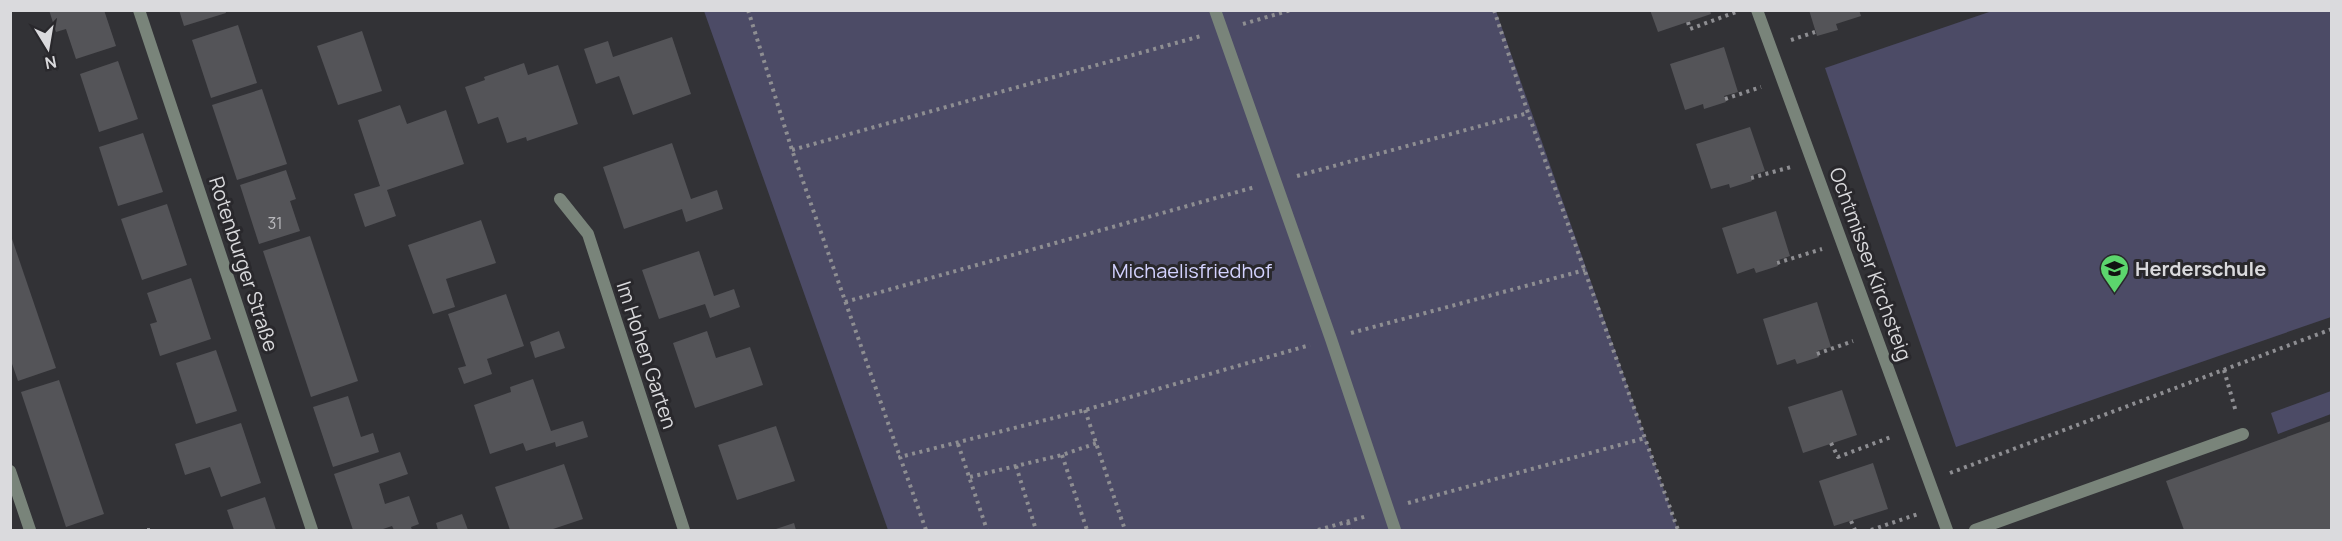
<svg xmlns="http://www.w3.org/2000/svg" width="2342" height="541" viewBox="0 0 2342 541" font-family="Manrope,sans-serif">
  <style>
    .green { fill: #4c4b66 }
    .building { fill: #545458 }
    .lines { fill: none; stroke-linecap: round; stroke-linejoin: round }
    .path { stroke: #8e8e92; stroke-width: 4; stroke-dasharray: 3 4.5; stroke-linecap: butt }
    .service { stroke: #79847a; stroke-width: 12 }
    .minor { stroke: #79847a; stroke-width: 12 }
    .labels { text-anchor: middle; dominant-baseline: central; stroke-width: 6; stroke-linejoin: round; paint-order: stroke }
    .number-label { font-size: 16px; fill: #b8b8bc }
    .street-label { font-size: 20px; fill: #dadadd; stroke: #29282c }
    .poi-label { font-size: 20px; font-weight: bold; fill: #dadadd; stroke: #29282c; text-anchor: start }
    .park-label { font-size: 20px; fill: #d4d3ff; stroke: #29282c }
  </style>
  <rect width="100%" height="100%" fill="#323236"/>
  <!-- green -->
  <g class="green">
    <polygon points="704,11 1496,11 1678,530 888,530"/>
    <polygon points="1992,11 2331,11 2331,317 1956,447 1825,68"/>
    <polygon points="2331,391 2331,414 2278,434 2271,413"/>
  </g>
  <!-- building -->
  <g class="building">
    <polygon points="49,10 104,10 116,46 76,59 66,29 56,32"/>
    <polygon points="179,10 225,10 226,13 184,26"/>
    <polygon points="1650,10 1710,10 1711,14 1658,32"/>
    <polygon points="1809,10 1859,10 1861,16 1836,24 1838,30 1817,36"/>
    <polygon points="238,25 257,83 211,98 192,40"/>
    <polygon points="362,31 382,91 338,105 317,46"/>
    <polygon points="672,37 691,94 633,115 619,76 596,84 584,49 608,41 613,57"/>
    <polygon points="1724,47 1738,92 1724,96 1726,102 1704,109 1703,104 1685,110 1670,64"/>
    <polygon points="118,61 138,119 99,132 80,74"/>
    <polygon points="524,63 528,75 558,65 578,124 527,141 526,137 507,143 498,117 478,124 465,87 485,80 484,77"/>
    <polygon points="262,89 287,164 237,180 212,105"/>
    <polygon points="400,105 407,124 446,110 464,164 387,190 396,216 365,227 354,194 380,186 358,120"/>
    <polygon points="1750,127 1765,171 1750,176 1752,181 1730,188 1729,184 1711,189 1696,144"/>
    <polygon points="143,133 163,192 118,206 99,147"/>
    <polygon points="672,143 691,199 717,190 723,209 686,222 682,209 624,229 603,167"/>
    <polygon points="286,170 296,199 290,201 300,231 259,244 240,185"/>
    <polygon points="167,204 187,265 142,280 121,219"/>
    <polygon points="1776,211 1790,256 1776,261 1778,266 1756,273 1754,268 1737,274 1722,228"/>
    <polygon points="481,220 496,263 446,279 455,307 433,314 408,245"/>
    <polygon points="10,233 56,368 18,381 10,358"/>
    <polygon points="310,236 358,381 311,397 263,251"/>
    <polygon points="699,251 714,296 734,289 740,307 710,318 705,304 659,319 642,270"/>
    <polygon points="191,278 211,339 160,356 150,324 157,322 147,293"/>
    <polygon points="506,294 524,346 487,359 492,374 464,384 458,368 466,366 448,314"/>
    <polygon points="1817,302 1831,347 1817,351 1819,357 1797,364 1795,359 1777,365 1763,319"/>
    <polygon points="559,331 565,348 535,358 530,342"/>
    <polygon points="707,331 716,358 750,347 763,385 695,408 673,343"/>
    <polygon points="216,350 237,411 196,424 176,363"/>
    <polygon points="533,379 551,431 583,421 588,437 556,447 555,442 526,451 523,443 490,454 474,405 511,392 510,387"/>
    <polygon points="59,380 104,514 66,527 21,392"/>
    <polygon points="1842,390 1857,435 1803,453 1788,407"/>
    <polygon points="348,396 361,437 373,433 379,452 333,467 313,407"/>
    <polygon points="2331,421 2331,530 2184,530 2166,481"/>
    <polygon points="241,423 261,483 221,497 210,467 185,475 175,444"/>
    <polygon points="776,426 795,481 737,500 718,445"/>
    <polygon points="400,452 408,474 379,484 385,504 409,496 419,524 411,527 412,530 394,530 392,526 380,530 353,530 334,474"/>
    <polygon points="1873,463 1888,509 1834,526 1819,481"/>
    <polygon points="564,464 583,519 550,530 510,530 495,487"/>
    <polygon points="265,497 276,530 234,530 227,510"/>
    <polygon points="462,514 468,530 438,530 436,523"/>
    <polygon points="794,523 796,530 773,530"/>
  </g>
  <g class="lines">
    <!-- path -->
    <g class="path">
      <polyline points="748,10 792,150 900,457"/>
      <polyline points="1494,10 1528,113 1678,530"/>
      <polyline points="1688,22 1690,29 1736,12"/>
      <polyline points="1243,24 1291,10"/>
      <polyline points="1791,40 1815,32"/>
      <polyline points="1725,99 1761,87"/>
      <polyline points="792,150 1201,36"/>
      <polyline points="1297,176 1528,113"/>
      <polyline points="1751,178 1791,167"/>
      <polyline points="1777,263 1822,249"/>
      <polyline points="845,302 1255,187"/>
      <polyline points="1351,333 1585,270"/>
      <polyline points="1817,354 1853,341"/>
      <polyline points="2224,370 2236,412"/>
      <polyline points="1085,410 1125,530"/>
      <polyline points="1831,443 1838,457 1891,437"/>
      <polyline points="958,444 987,530"/>
      <polyline points="1062,455 1087,530"/>
      <polyline points="1016,466 1036,530"/>
      <polyline points="1950,473 2332,329"/>
      <polyline points="970,477 1062,455 1097,443"/>
      <polyline points="1408,503 1645,438"/>
      <polyline points="1851,521 1855,530"/>
      <polyline points="1348,522 1350,530"/>
      <polyline points="147,530 152,530"/>
      <polyline points="926,530 900,457 1085,410 1310,345"/>
      <polyline points="1318,530 1367,516"/>
      <polyline points="1871,530 1918,514"/>
    </g>
    <!-- service -->
    <g class="service">
      <polyline points="1215,10 1331,339 1395,530"/>
      <polyline points="1975,530 2243,434"/>
    </g>
    <!-- minor -->
    <g class="minor">
      <polyline points="139,10 312,530"/>
      <polyline points="1757,10 1947,530"/>
      <polyline points="560,199 588,234 684,530"/>
      <polyline points="10,471 30,530"/>
    </g>
  </g>
  <!-- icons -->
  <defs>
    <symbol id="school-pin" viewBox="-11 -11 22 30"><path d="M0 17L-7.5 6A9.5 9.5 0 1 1 7.5 6Z" fill="#5cd56d" stroke="#29282c"/><path d="M0-5L7-2L0 1L-7-2ZM-4 1L0 2.5L4 1V4Q0 6-4 4Z" fill="#111"/></symbol>
  </defs>
  <g fill-rule="evenodd">
    <use href="#school-pin" x="2098" y="252" width="33" height="45"/>
  </g>
  <g class="labels">
    <!-- number labels -->
    <g class="number-label">
      <text x="275" y="223">31</text>
    </g>
    <!-- street labels -->
    <g class="street-label">
      <text transform="translate(244 264) rotate(72)">Rotenburger Straße</text>
      <text transform="translate(1871 264) rotate(70)">Ochtmisser Kirchsteig</text>
      <text transform="translate(647 355) rotate(72)">Im Hohen Garten</text>
    </g>
    <!-- poi labels -->
    <g class="poi-label">
      <text x="2135" y="268">Herderschule</text>
    </g>
    <!-- park labels -->
    <g class="park-label">
      <text x="1192" y="270">Michaelisfriedhof</text>
    </g>
  </g>
  <!-- border -->
  <rect width="2342" height="541" fill="none" stroke="#dadadd" stroke-width="24"/>
  <!-- north arrow -->
  <g transform="translate(48 48) rotate(169)" stroke="#29282c" stroke-width="4.5" paint-order="stroke">
  <path d="M0-4.5L10 22L0 15L-10 22Z" fill="#dadadd"/>
  <text y="-9" font-size="16" font-weight="bold" text-anchor="middle" fill="#dadadd">N</text>
  </g>
</svg>
